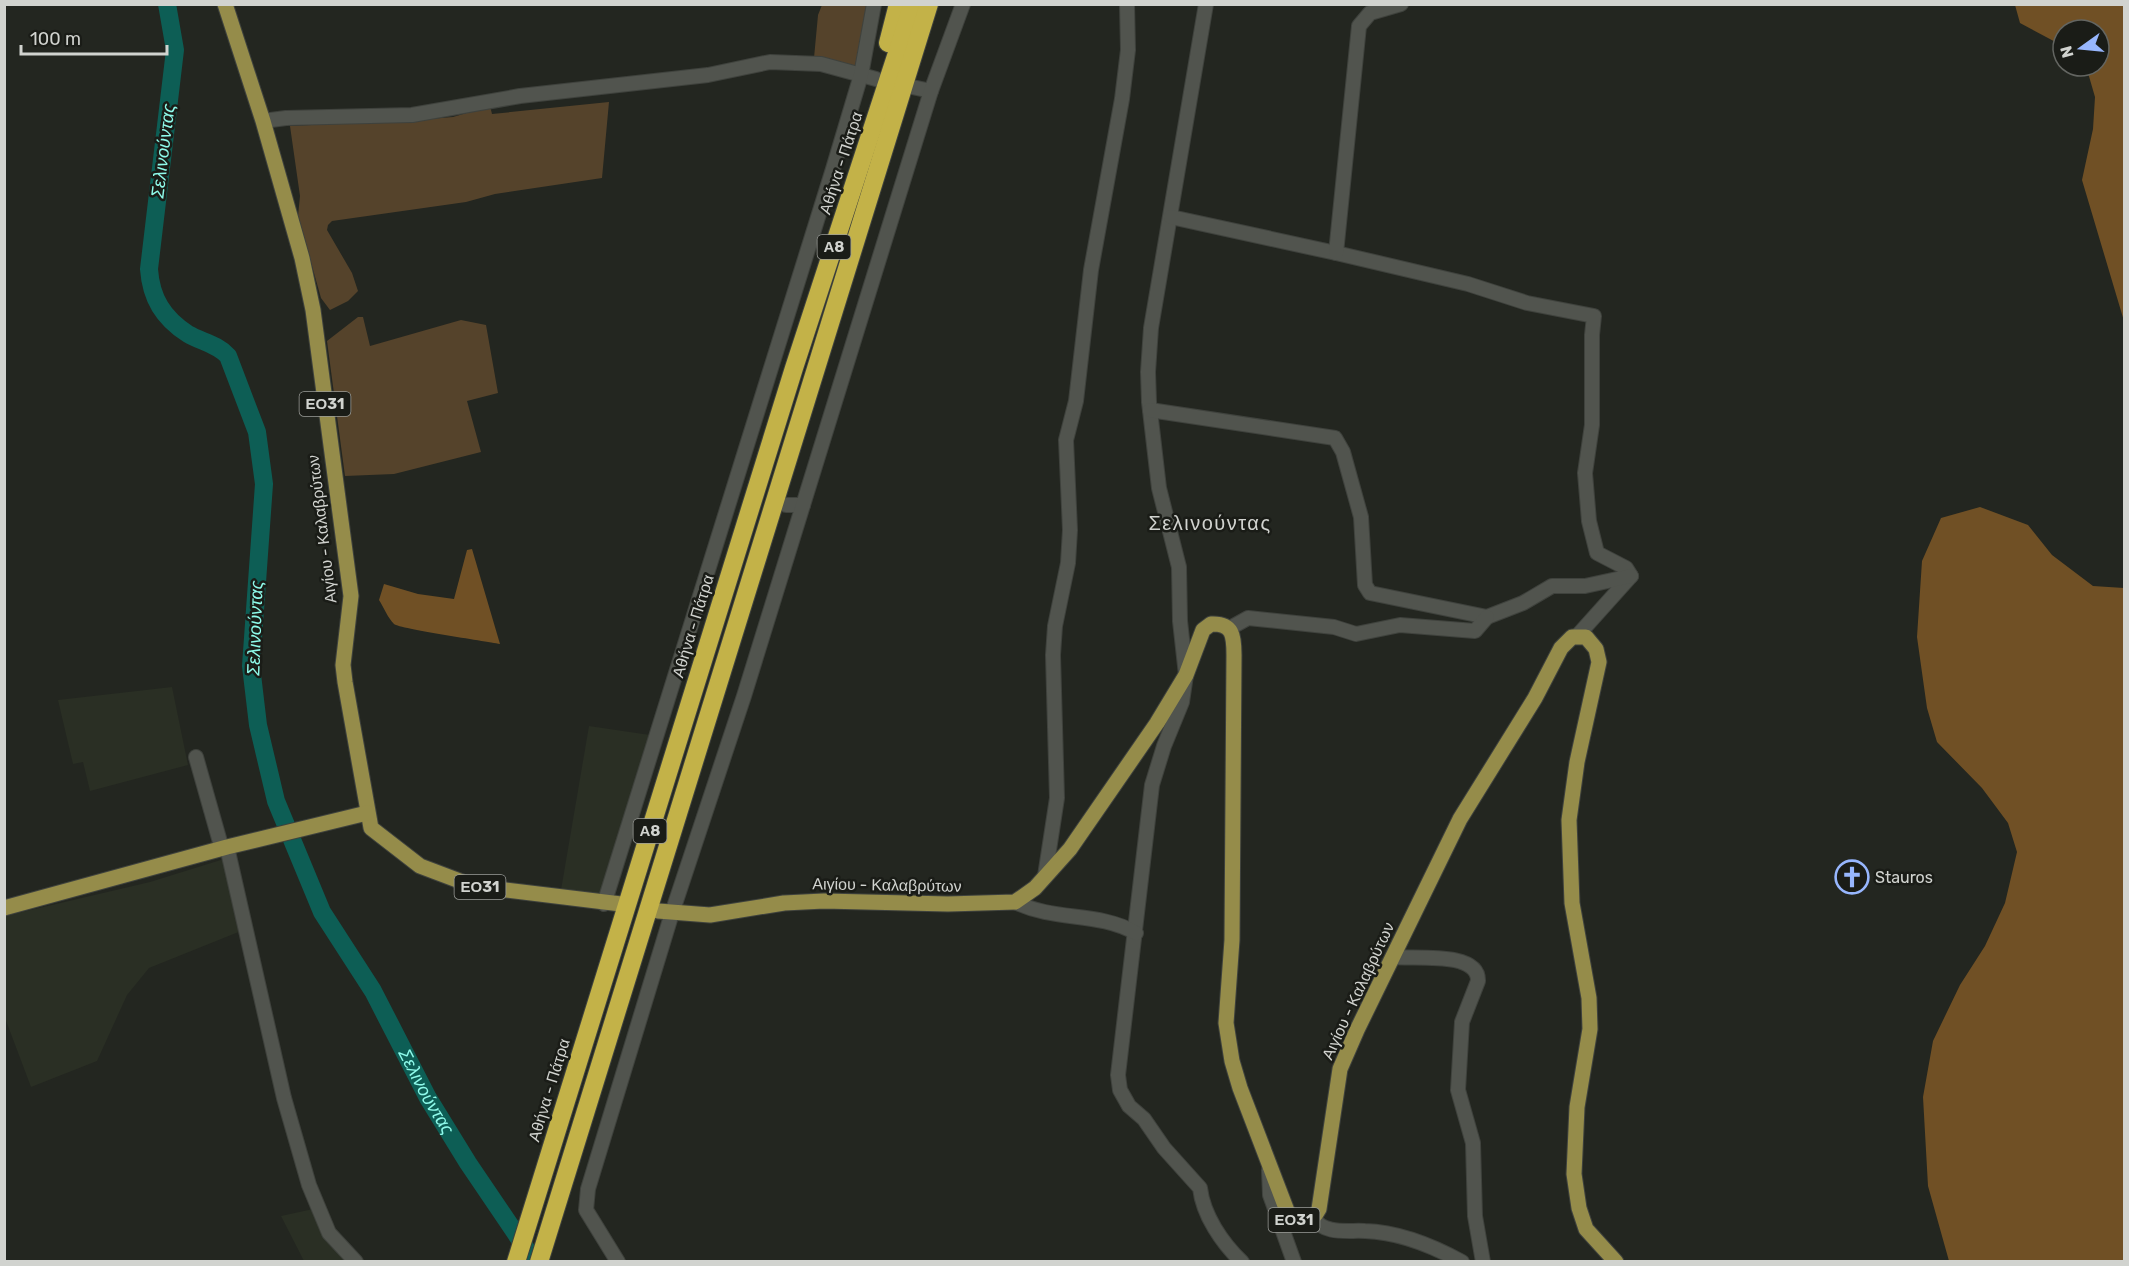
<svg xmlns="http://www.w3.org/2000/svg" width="2129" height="1266" viewBox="0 0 2129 1266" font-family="Rubik,sans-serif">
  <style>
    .built { fill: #2a2f24 }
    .green { fill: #55432b }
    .forest { fill: #705025 }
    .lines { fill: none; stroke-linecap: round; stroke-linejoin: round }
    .river { stroke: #0d5e55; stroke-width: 18 }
    .minor-casing { stroke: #3f423d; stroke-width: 16 }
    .major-casing { stroke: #3f423d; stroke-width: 17 }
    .highway-casing { stroke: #3f423d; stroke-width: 20 }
    .minor { stroke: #51544e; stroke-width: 14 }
    .major { stroke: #958c4a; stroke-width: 15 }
    .highway { stroke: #c3b248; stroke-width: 18 }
    .labels { text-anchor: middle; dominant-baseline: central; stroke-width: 5; stroke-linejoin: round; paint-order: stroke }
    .shield { fill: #1a1c17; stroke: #9a9c98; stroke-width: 1.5 }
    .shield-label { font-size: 15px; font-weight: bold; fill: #d1d3cf }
    .street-label { font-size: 16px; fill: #d1d3cf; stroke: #1a1c17 }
    .poi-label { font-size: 16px; fill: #d1d3cf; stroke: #1a1c17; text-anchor: start }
    .water-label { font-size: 18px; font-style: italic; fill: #8efaea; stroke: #1a1c17 }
    .quarter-label { font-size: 20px; letter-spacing: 1.5px; fill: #d1d3cf; stroke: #1a1c17 }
  </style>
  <rect width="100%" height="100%" fill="#232620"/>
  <!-- built -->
  <g class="built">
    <polygon points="172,687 188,765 90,791 83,762 73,764 58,700"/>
    <polygon points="589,726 650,735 601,896 561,890"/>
    <polygon points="224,859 241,931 149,968 127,995 97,1061 31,1087 5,1018 5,916 150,882"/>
    <polygon points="313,1209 349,1261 304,1261 281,1216"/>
  </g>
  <!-- green -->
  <g class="green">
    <polygon points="822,5 870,5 859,72 814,58 818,15"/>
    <polygon points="609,102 602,178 495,194 466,202 332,221 328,225 327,230 352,273 358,291 348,301 330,310 321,298 298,216 300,196 290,126 417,120 453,117 490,106 492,114"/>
    <polygon points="358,317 363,317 370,346 461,320 486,325 498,393 467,401 481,452 394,474 345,476 327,341"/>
  </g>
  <!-- forest -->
  <g class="forest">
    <polygon points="2015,5 2124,5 2124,321 2082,180 2093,129 2095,97 2086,66 2099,66 2099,30 2063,30 2063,46 2020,23"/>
    <polygon points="1980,507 2028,525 2052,555 2093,586 2124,588 2124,1261 1949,1261 1928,1186 1923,1097 1933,1041 1960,985 1985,946 2005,903 2017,852 2008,823 1982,788 1937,742 1927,708 1917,637 1922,561 1941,518"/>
    <path d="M472 549 500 644C485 641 400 629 394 624 388 618 384 608 379 600L384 584 418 594 454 599 467 550Z"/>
  </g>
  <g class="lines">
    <!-- river -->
    <path class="river" id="s1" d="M167 4 175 50 149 269C151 298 163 318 188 334 202 342 217 344 228 356L257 432 264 484 251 666 258 725 276 801 322 912 373 991 428 1098 468 1163 535 1262"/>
    <defs>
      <g id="minor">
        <path d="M1206 4 1151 328 1148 372 1149 402 1159 488 1179 567 1180 621 1186 675 1182 702 1164 746 1152 785 1118 1075 1120 1090 1129 1106 1144 1119 1164 1148 1200 1188C1203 1215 1222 1243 1242 1262"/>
        <polyline points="912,87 931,91"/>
        <polyline points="263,121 286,118 412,115 520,96 708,75 770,62 821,64 876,79"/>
        <polyline points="1171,217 1336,253 1468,284 1527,303 1594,316 1592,335 1592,425 1585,473 1589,521 1597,553 1626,568 1631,576 1578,635"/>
        <polyline points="1336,253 1359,26 1370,13 1401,4"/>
        <polyline points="1150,410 1335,438 1343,452 1361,517 1365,585 1370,593 1487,617 1523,603 1552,586 1585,586 1631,576"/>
        <polyline points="786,505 803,505"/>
        <polyline points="1230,628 1248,618 1334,627 1356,634 1400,625 1475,631 1487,617"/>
        <polyline points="196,757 222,849"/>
        <polyline points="227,847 284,1098 309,1185 329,1233 356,1262"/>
        <polyline points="1045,876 1057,798 1053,655 1055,626 1068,563 1070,530 1066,440 1076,401 1091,270 1122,99 1128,50 1127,4"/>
        <path d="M1015 902C1056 922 1097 911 1136 933"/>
        <polyline points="604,904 833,169 861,75 874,4"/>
        <path d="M1394 957C1415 959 1479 951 1478 981L1462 1022 1458 1090 1473 1143 1475 1216 1483 1262"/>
        <polyline points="1269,1170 1270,1195 1294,1262"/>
        <path d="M1313 1218C1325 1235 1347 1230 1365 1231 1398 1232 1433 1246 1462 1262"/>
        <polyline points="618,1262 586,1210 588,1189 672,913 744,696 931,91 963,4"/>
      </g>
      <g id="major">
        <polyline points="225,4 263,121 302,258 313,310 351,596 343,665 345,682 371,828 420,866 473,886 621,904"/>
        <polyline points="4,908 227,847 367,813"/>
        <path d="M658 911 710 915 784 903 824 901 948 904 1015 902 1035 888 1070 849 1157 723 1186 675 1203 630 1211 624C1233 623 1234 636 1234 655L1232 940 1226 1023 1232 1061 1240 1088 1289 1216C1301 1226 1312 1223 1319 1209L1340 1069 1357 1030 1460 819 1535 698 1561 648 1572 637H1586L1596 649 1599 662 1577 762 1569 820 1572 903 1589 998 1590 1029 1577 1107 1574 1174 1579 1208 1586 1229 1616 1262"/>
      </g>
      <g id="highway">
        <polyline points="888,43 898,4"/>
        <polyline points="516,1262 794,368 913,4"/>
        <polyline points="539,1262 929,4"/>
      </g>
    </defs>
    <!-- minor casing -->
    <use href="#minor" class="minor-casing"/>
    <!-- major casing -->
    <use href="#major" class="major-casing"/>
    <!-- highway casing -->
    <use href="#highway" class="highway-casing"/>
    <!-- minor -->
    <use href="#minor" class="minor"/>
    <!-- major -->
    <use href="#major" class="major"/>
    <!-- highway -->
    <use href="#highway" class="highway"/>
  </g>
  <!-- icons -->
  <defs>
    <symbol id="church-ring" viewBox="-11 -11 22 22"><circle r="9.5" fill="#1a1c17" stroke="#97b6fd" stroke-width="1.5"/><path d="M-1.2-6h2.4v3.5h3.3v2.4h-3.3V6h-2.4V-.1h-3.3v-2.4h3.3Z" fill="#97b6fd"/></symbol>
  </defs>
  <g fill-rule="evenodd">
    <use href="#church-ring" x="1833" y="858" width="38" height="38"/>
  </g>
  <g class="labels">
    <!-- shield labels -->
    <g class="shield">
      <rect x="817.5" y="235" width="33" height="24" rx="4.5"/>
      <rect x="299.5" y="392" width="51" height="24" rx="4.5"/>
      <rect x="633.5" y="819" width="33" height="24" rx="4.5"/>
      <rect x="454.5" y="875" width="51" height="24" rx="4.5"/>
      <rect x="1268.5" y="1208" width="51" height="24" rx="4.5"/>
    </g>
    <g class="shield-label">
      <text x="834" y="247">Α8</text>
      <text x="325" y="404">ΕΟ31</text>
      <text x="650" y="831">Α8</text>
      <text x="480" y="887">ΕΟ31</text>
      <text x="1294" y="1220">ΕΟ31</text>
    </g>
    <!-- street labels -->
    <g class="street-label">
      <text transform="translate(841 163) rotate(-72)">Αθήνα - Πάτρα</text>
      <text transform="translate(322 529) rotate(-97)">Αιγίου - Καλαβρύτων</text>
      <text transform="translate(693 626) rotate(-73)">Αθήνα - Πάτρα</text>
      <text transform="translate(887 885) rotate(1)">Αιγίου - Καλαβρύτων</text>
      <text transform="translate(1358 991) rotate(-65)">Αιγίου - Καλαβρύτων</text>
      <text transform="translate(549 1090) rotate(-73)">Αθήνα - Πάτρα</text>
    </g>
    <!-- poi labels -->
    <g class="poi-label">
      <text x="1875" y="877">Stauros</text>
    </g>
    <!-- water labels -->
    <g class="water-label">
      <text transform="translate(163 151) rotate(-83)">Σελινούντας</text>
      <text transform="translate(255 628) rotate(-88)">Σελινούντας</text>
      <text stroke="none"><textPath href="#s1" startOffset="1174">Σελινούντας</textPath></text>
    </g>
    <!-- quarter labels -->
    <g class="quarter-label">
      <text x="1210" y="523">Σελινούντας</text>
    </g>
  </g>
  <!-- border -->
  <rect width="2129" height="1266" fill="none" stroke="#d1d3cf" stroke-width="12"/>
  <!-- north arrow -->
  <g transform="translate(2081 48) rotate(255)"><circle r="28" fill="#1a1c17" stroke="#636561" stroke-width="1.5"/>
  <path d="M0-4.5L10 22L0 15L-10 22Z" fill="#97b6fd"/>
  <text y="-9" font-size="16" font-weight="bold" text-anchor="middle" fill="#d1d3cf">N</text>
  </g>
  <!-- scale -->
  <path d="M21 45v9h146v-9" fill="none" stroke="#d1d3cf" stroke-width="3"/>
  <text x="30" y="45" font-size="18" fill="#d1d3cf" stroke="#1a1c17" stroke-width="4.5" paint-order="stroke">100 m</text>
</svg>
